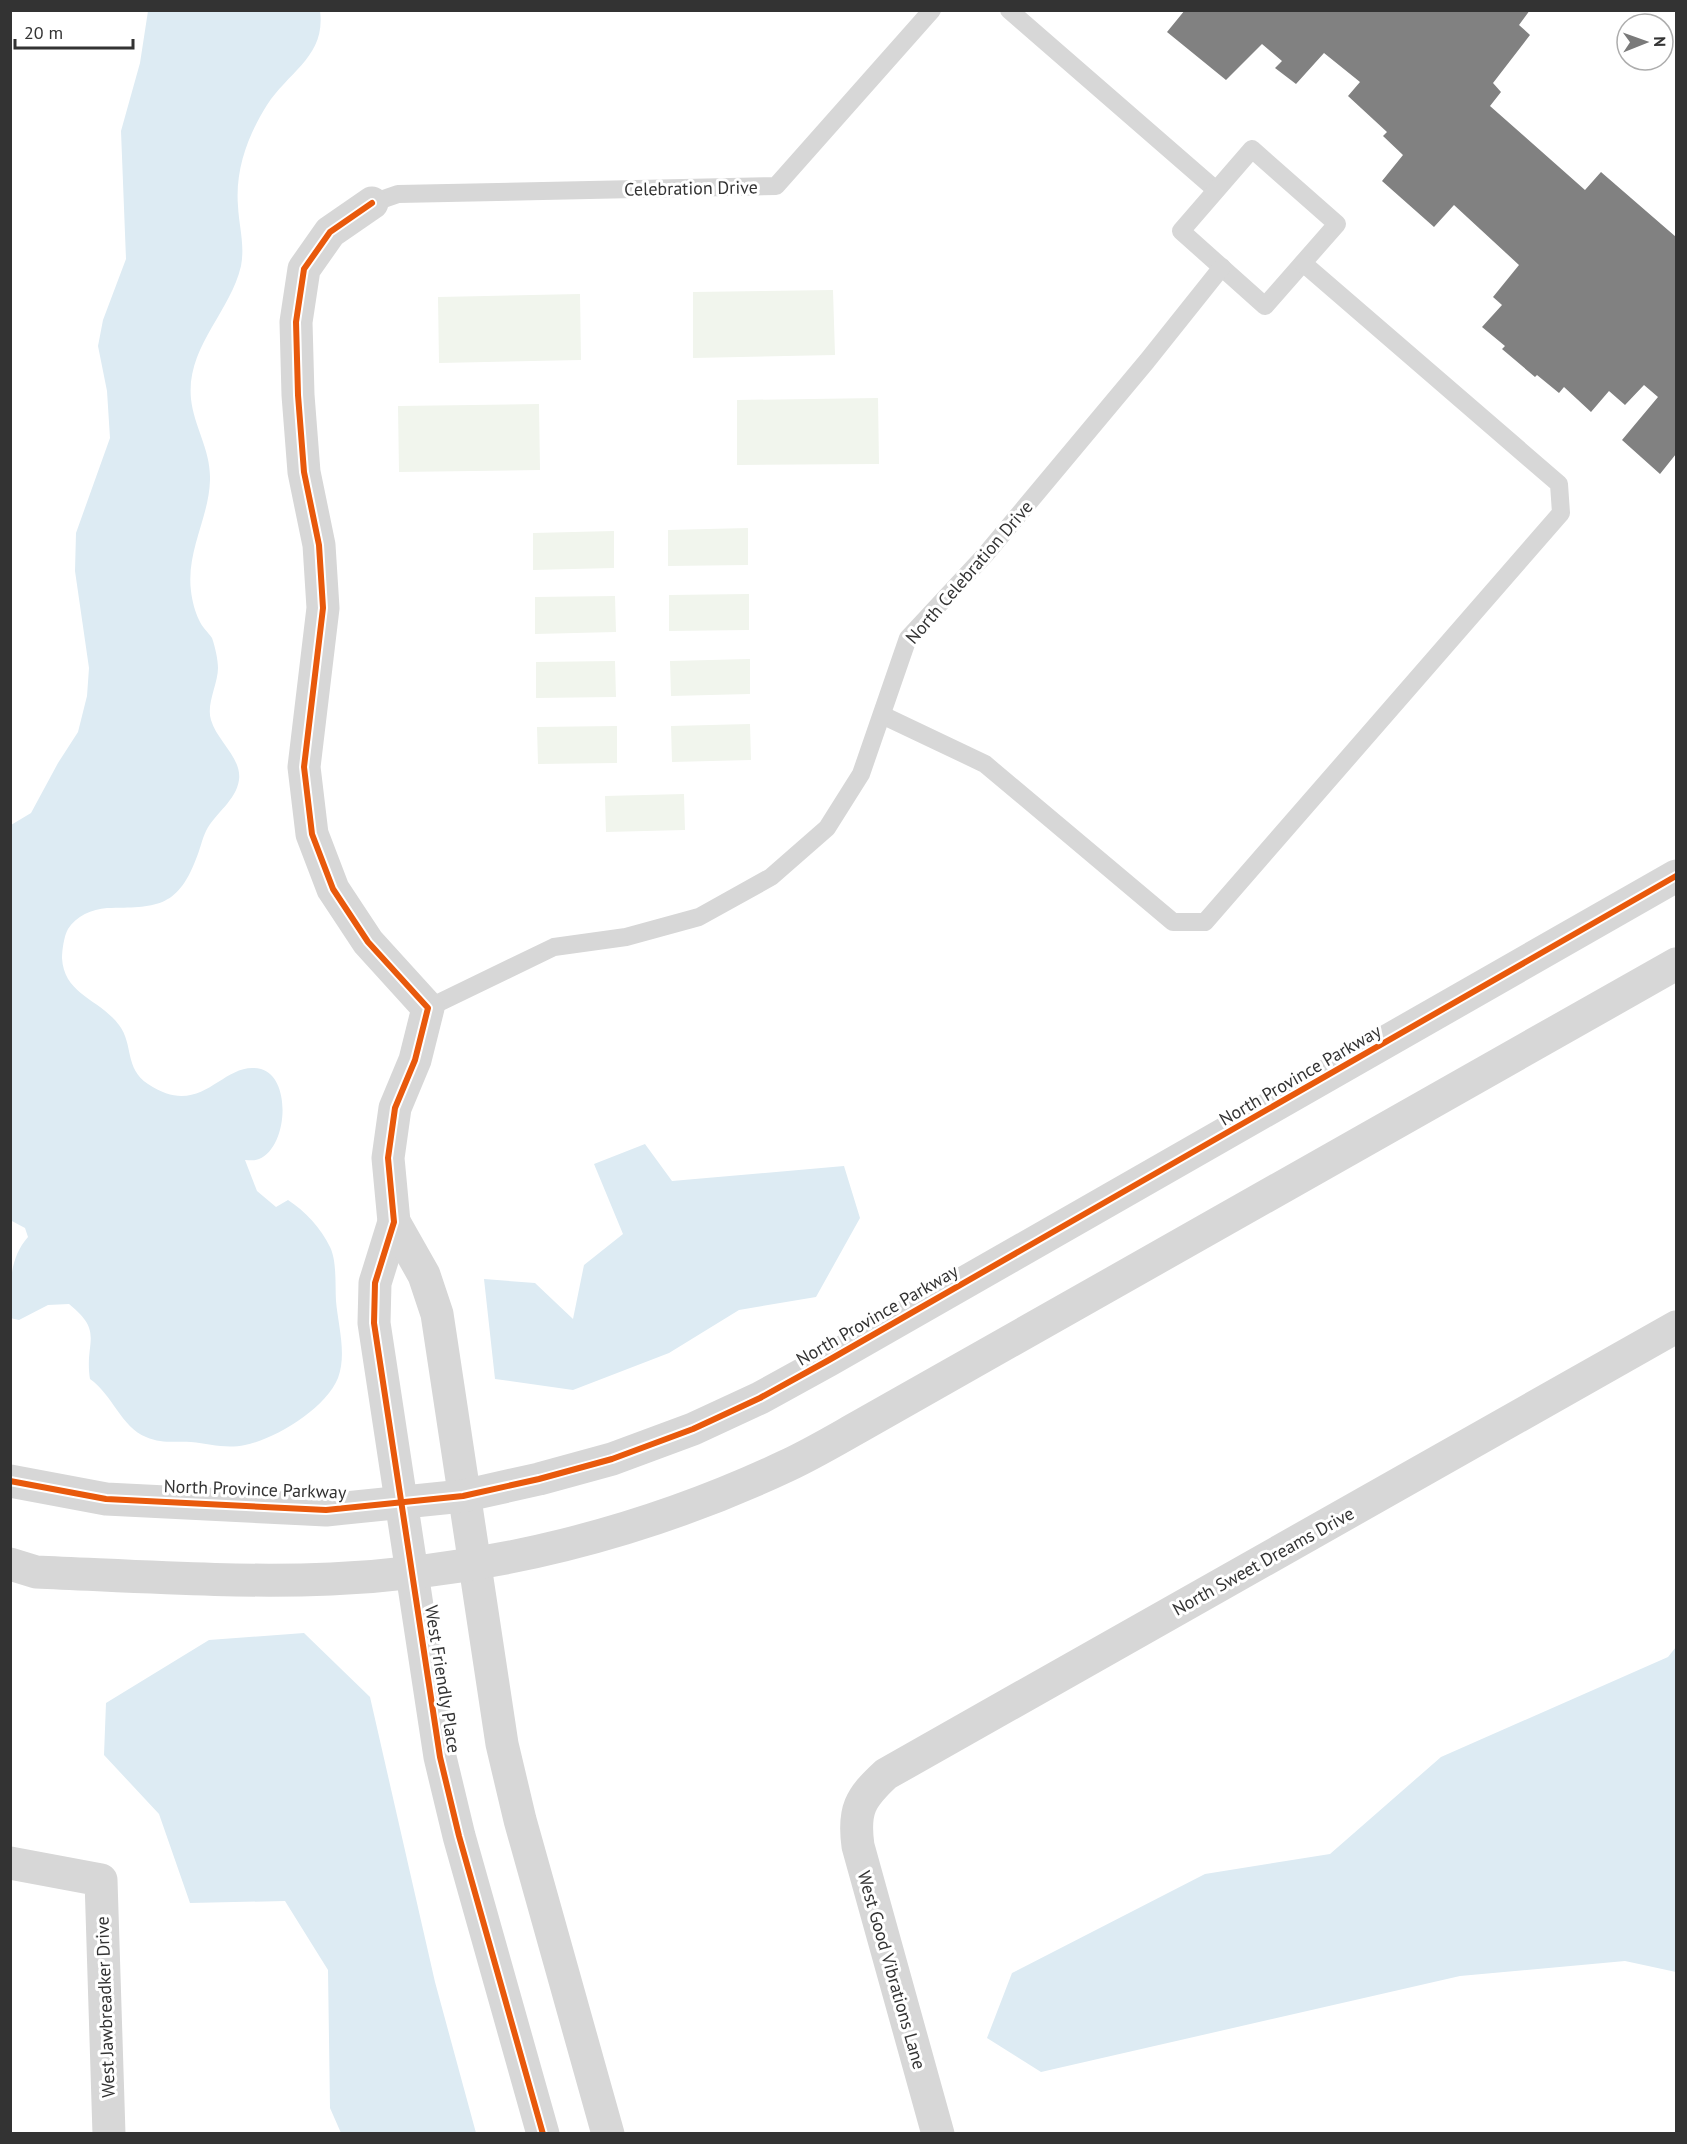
<svg xmlns="http://www.w3.org/2000/svg" width="1687" height="2144" viewBox="0 0 1687 2144" font-family="'PT Sans',sans-serif">
  <style>
    .green { fill: #f1f5ed }
    .water { fill: #ddebf3 }
    .building { fill: #818181 }
    .lines { fill: none; stroke-linecap: round; stroke-linejoin: round }
    .service { stroke: #d7d7d7; stroke-width: 18 }
    .minor { stroke: #d7d7d7; stroke-width: 33 }
    .tertiary { stroke: #d7d7d7; stroke-width: 33 }
    .cycleway-casing { stroke: #fff; stroke-width: 10 }
    .cycleway { stroke: #e8590c; stroke-width: 6 }
    .labels { text-anchor: middle; dominant-baseline: central; stroke-width: 6; stroke-linejoin: round; paint-order: stroke }
    .street-label { font-size: 18px; fill: #333; stroke: #fff }
  </style>
  <rect width="100%" height="100%" fill="#fff"/>
  <!-- green -->
  <g class="green">
    <polygon points="833,290 835,355 693,358 693,292"/>
    <polygon points="580,294 581,360 439,363 438,297"/>
    <polygon points="878,398 879,464 737,465 737,400"/>
    <polygon points="539,404 540,470 399,472 398,406"/>
    <polygon points="748,528 748,565 668,566 668,530"/>
    <polygon points="614,531 614,568 533,570 533,533"/>
    <polygon points="749,594 749,630 669,631 669,595"/>
    <polygon points="615,596 616,632 535,634 535,597"/>
    <polygon points="750,659 750,694 671,696 670,661"/>
    <polygon points="615,661 616,697 536,698 536,662"/>
    <polygon points="750,724 751,760 672,762 671,726"/>
    <polygon points="617,726 617,763 538,764 537,727"/>
    <polygon points="684,794 685,830 606,832 605,796"/>
  </g>
  <!-- water -->
  <g class="water">
    <path d="M148 11H320C326 56 289 71 267 105 248 135 235 170 238 206 239 227 245 244 241 266 230 313 186 347 191 399 194 427 211 450 210 480 209 518 186 551 191 591 192 600 195 612 199 620 202 627 208 632 212 638 215 646 218 660 218 668 218 684 206 704 211 720 217 741 242 758 239 780 236 801 215 813 206 831 202 839 200 850 196 859 177 909 155 907 107 908 92 909 76 916 68 929 64 936 62 950 62 958 64 995 100 999 119 1025 134 1045 124 1068 148 1084 203 1121 222 1059 261 1069 292 1078 288 1147 259 1159 255 1161 250 1160 245 1160L257 1191 276 1207 288 1200C305 1211 321 1228 330 1247 337 1261 335 1285 336 1301 338 1325 347 1354 338 1378 326 1408 276 1439 245 1445 226 1449 210 1444 191 1442 175 1441 162 1444 146 1437 122 1428 112 1394 90 1379 84 1341 105 1333 69 1304L48 1305 19 1320 10 1318C10 1290 8 1259 28 1237L25 1228 10 1220 11 825 31 813 58 763 78 732 87 696 89 668 75 571 76 533 110 438 107 391 98 346 103 320 126 259 121 131 140 63Z"/>
    <polygon points="645,1144 672,1181 844,1166 860,1218 816,1297 739,1310 669,1353 573,1390 495,1379 484,1279 535,1283 573,1319 584,1265 623,1234 594,1164"/>
    <polygon points="304,1633 370,1697 435,1982 476,2133 341,2133 330,2108 328,1970 285,1901 190,1903 159,1814 104,1755 106,1703 209,1640"/>
    <polygon points="1676,1647 1676,1972 1625,1961 1460,1976 1041,2072 987,2038 1012,1973 1205,1874 1330,1854 1441,1757 1668,1657"/>
  </g>
  <!-- building -->
  <polygon class="building" points="1185,10 1530,10 1519,25 1530,35 1493,83 1501,92 1490,106 1585,190 1601,172 1676,237 1676,454 1660,474 1622,440 1658,397 1644,385 1625,405 1609,391 1591,412 1564,387 1559,393 1537,375 1535,377 1502,349 1505,346 1482,327 1502,305 1493,297 1519,265 1454,205 1434,227 1382,181 1403,155 1383,136 1387,132 1348,96 1360,82 1324,53 1296,84 1275,68 1282,61 1262,44 1226,80 1167,32"/>
  <g class="lines">
    <!-- service -->
    <g class="service">
      <polyline points="1009,10 1216,190"/>
      <polygon points="1252,149 1337,224 1265,306 1181,231"/>
      <polyline points="372,203 398,194 776,186 932,10"/>
      <polyline points="882,715 985,764 1173,922 1205,922 1561,513 1559,484 1303,263"/>
      <polyline points="428,1008 554,947 626,937 699,917 771,877 827,828 861,774 908,638 985,555 1147,361 1222,267"/>
    </g>
    <!-- minor -->
    <g class="minor">
      <polyline points="372,203 330,232 304,269 296,322 298,395 304,472 319,545 323,608 304,767 312,834 333,889 368,942 428,1008 415,1060 395,1108 388,1158 394,1222 375,1283 374,1323 440,1757 459,1836 543,2134"/>
      <polyline points="394,1222 424,1275 437,1314 502,1744 520,1820 608,2134"/>
      <polyline points="10,1863 101,1880 109,2134"/>
      <path d="M938 2134 858 1846C853 1810 860 1798 886 1774L1676 1327"/>
    </g>
    <!-- tertiary -->
    <g class="tertiary">
      <polyline points="10,1481 106,1499 326,1510 463,1496 539,1479 612,1459 693,1429 760,1398 829,1360 1676,876"/>
      <path d="M10 1564 36 1572C134 1576 233 1583 331 1579 488 1572 644 1533 786 1466 812 1454 837 1439 862 1425L1676 964"/>
    </g>
    <defs>
      <g id="cycleway">
        <polyline points="372,203 330,232 304,269 296,322 298,395 304,472 319,545 323,608 304,767 312,834 333,889 368,942 428,1008 415,1060 395,1108 388,1158 394,1222 375,1283 374,1323 440,1757 459,1836 543,2134"/>
        <polyline points="10,1481 106,1499 326,1510 463,1496 539,1479 612,1459 693,1429 760,1398 829,1360 1676,876"/>
      </g>
    </defs>
    <!-- cycleway casing -->
    <use href="#cycleway" class="cycleway-casing"/>
    <!-- cycleway -->
    <use href="#cycleway" class="cycleway"/>
  </g>
  <g class="labels">
    <!-- street labels -->
    <g class="street-label">
      <text transform="translate(691 188) rotate(-1)">Celebration Drive</text>
      <text transform="translate(969 572) rotate(-49)">North Celebration Drive</text>
      <text transform="translate(1300 1075) rotate(-30)">North Province Parkway</text>
      <text transform="translate(877 1315) rotate(-30)">North Province Parkway</text>
      <text transform="translate(255 1489) rotate(2)">North Province Parkway</text>
      <text transform="translate(1263 1561) rotate(-29)">North Sweet Dreams Drive</text>
      <text transform="translate(443 1679) rotate(81)">West Friendly Place</text>
      <text transform="translate(892 1970) rotate(74)">West Good Vibrations Lane</text>
      <text transform="translate(105 2007) rotate(-92)">West Jawbreadker Drive</text>
    </g>
  </g>
  <!-- border -->
  <rect width="1687" height="2144" fill="none" stroke="#333333" stroke-width="24"/>
  <!-- north arrow -->
  <g transform="translate(1645 42) rotate(89)"><circle r="28" fill="#ffffff" stroke="#adadad" stroke-width="1.5"/>
  <path d="M0-4.5L10 22L0 15L-10 22Z" fill="#7a7a7a"/>
  <text y="-9" font-size="16" font-weight="bold" text-anchor="middle" fill="#333333">N</text>
  </g>
  <!-- scale -->
  <path d="M15 39v9h118v-9" fill="none" stroke="#333333" stroke-width="3"/>
  <text x="24" y="39" font-size="18" fill="#333333" stroke="#ffffff" stroke-width="4.5" paint-order="stroke">20 m</text>
</svg>
